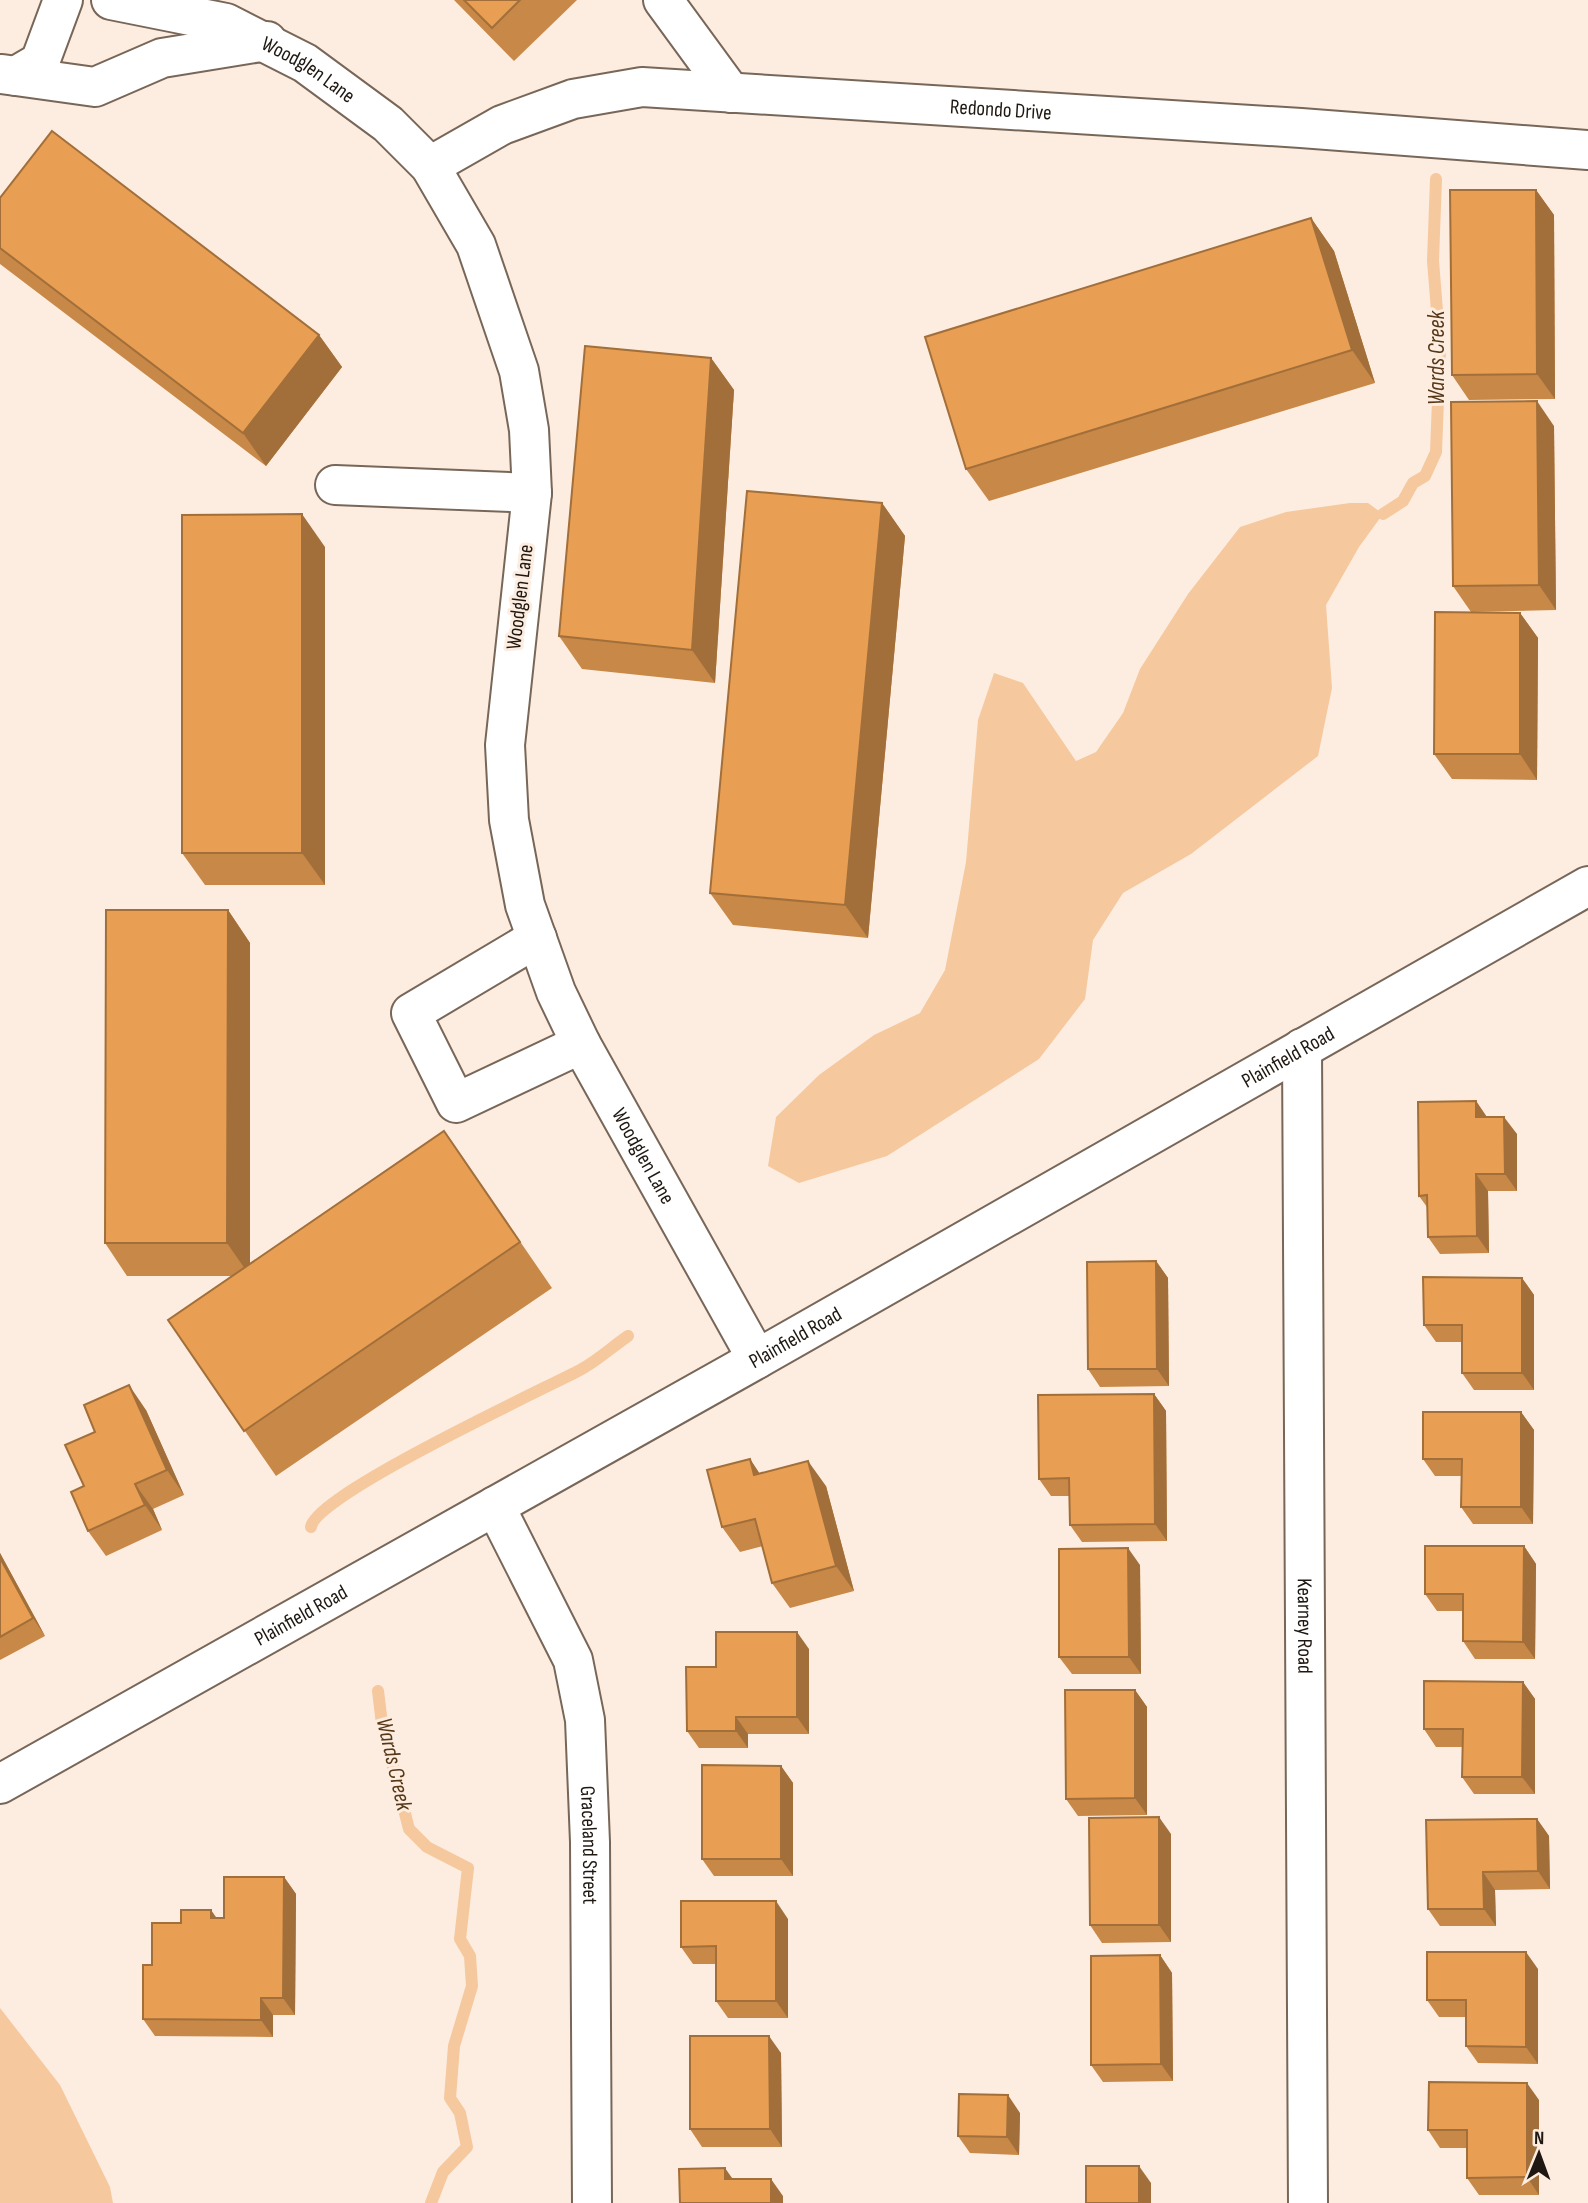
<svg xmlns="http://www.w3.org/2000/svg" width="1588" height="2203" viewBox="0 0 1588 2203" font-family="'Sofia Sans Condensed',sans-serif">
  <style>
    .water { fill: #f6c89e }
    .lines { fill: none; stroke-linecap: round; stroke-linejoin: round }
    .stream { stroke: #f6c89e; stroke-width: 12 }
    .minor-casing { stroke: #786758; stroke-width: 42 }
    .major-casing { stroke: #786758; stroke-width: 42 }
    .minor { stroke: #fff; stroke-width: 38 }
    .major { stroke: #fff; stroke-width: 38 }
    .wall { fill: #c88847 }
    .shaded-wall { fill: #a26f3a }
    .building { fill: #e89e53; stroke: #a26f3a; stroke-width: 2 }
    .labels { text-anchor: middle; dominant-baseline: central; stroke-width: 6; stroke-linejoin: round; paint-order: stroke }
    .street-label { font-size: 21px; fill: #1f1812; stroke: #fdede0 }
    .water-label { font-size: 23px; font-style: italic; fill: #563819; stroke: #fdede0 }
  </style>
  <rect width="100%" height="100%" fill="#fdede0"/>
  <!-- water -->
  <g class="water">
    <polygon points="1350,503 1368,503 1383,514 1359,547 1326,605 1332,688 1318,756 1191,854 1123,893 1093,940 1085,999 1039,1059 887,1156 799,1183 768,1166 776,1117 819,1075 874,1035 920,1013 945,970 966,862 978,720 994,673 1023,683 1076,761 1096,752 1123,713 1140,669 1188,594 1240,527 1286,512"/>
    <polygon points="0,2008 60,2085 110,2187 113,2203 0,2203"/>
  </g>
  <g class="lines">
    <!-- stream -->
    <g class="stream">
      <polyline points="1383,514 1403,501 1413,483 1425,476 1436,452 1440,348 1433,261 1436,179"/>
      <path d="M311 1527C315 1495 542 1390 580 1370 597 1361 612 1347 628 1336"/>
      <polyline points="378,1691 382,1724 409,1829 427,1847 468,1868 460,1939 470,1956 472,1986 454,2046 450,2098 460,2113 467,2147 443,2172 431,2203"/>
    </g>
    <defs>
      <g id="minor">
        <path id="s1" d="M111 0 226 23 305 63 388 124 430 166 476 245 519 371 529 430 532 493 505 745 509 820 525 905 556 992 581 1044 757 1359"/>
        <polyline points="663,0 731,93"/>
        <polyline points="2,74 16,76 40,62 63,0"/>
        <polyline points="16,76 95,87 162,58 267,41"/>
        <path id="s2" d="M430 166 502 125 573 99 642 87 1301 128 1588 150"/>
        <polyline points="335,485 532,493"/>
        <polyline points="537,938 411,1013 456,1103 581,1044"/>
        <path id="s3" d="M1302 1048 1308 2203"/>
        <path id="s4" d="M495 1506 573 1660 585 1720 590 1842 592 2203"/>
      </g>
      <g id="major">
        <path id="s5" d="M0 1784 757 1359 1588 886"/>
      </g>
    </defs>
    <!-- minor casing -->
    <use href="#minor" class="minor-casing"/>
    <!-- major casing -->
    <use href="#major" class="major-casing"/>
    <!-- minor -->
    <use href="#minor" class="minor"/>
    <!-- major -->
    <use href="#major" class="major"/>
  </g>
  <!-- wall -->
  <g class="wall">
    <polygon points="454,0 577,0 514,61"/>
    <polygon points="1536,190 1554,215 1555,399 1469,400 1452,375"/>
    <polygon points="0,198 319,335 342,367 266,466 0,264"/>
    <polygon points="1311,218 1334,251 1375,383 989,501 966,469"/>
    <polygon points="711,358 734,390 715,683 582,669 559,636"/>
    <polygon points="1554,426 1556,610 1471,612 1453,586"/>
    <polygon points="882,503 905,536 868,938 733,925 710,893"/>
    <polygon points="325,547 325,885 205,885 182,853"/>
    <polygon points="1520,613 1538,638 1537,780 1452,779 1434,754"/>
    <polygon points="228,910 250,943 250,1264 444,1131 552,1288 276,1476 168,1320 232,1276 127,1276 105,1243"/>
    <polygon points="1476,1101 1487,1117 1517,1134 1517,1191 1488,1191 1489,1253 1440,1254 1428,1237 1427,1207 1419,1196"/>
    <polygon points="1156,1261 1168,1278 1169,1386 1100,1387 1088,1369"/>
    <polygon points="1522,1278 1534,1295 1534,1390 1474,1390 1462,1373 1462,1342 1436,1342 1424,1325"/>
    <polygon points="1154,1394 1166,1411 1167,1541 1082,1542 1070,1525 1070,1496 1051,1496 1039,1479"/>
    <polygon points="146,1410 184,1495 153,1509 162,1530 106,1556 88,1531 84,1486"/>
    <polygon points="1521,1412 1534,1430 1533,1524 1473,1524 1461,1507 1461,1476 1435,1476 1423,1459"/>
    <polygon points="750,1459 760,1474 826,1486 854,1591 790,1608 772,1583 763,1546 740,1552 722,1527"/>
    <polygon points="1524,1546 1536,1564 1535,1659 1475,1659 1463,1641 1463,1611 1437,1611 1425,1594"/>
    <polygon points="0,1553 45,1636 0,1660"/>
    <polygon points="1140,1565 1141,1674 1072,1674 1059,1657"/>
    <polygon points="809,1649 809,1734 748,1734 748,1748 699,1748 687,1731 716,1667"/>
    <polygon points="1523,1682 1535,1699 1535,1794 1474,1794 1462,1777 1463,1747 1436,1747 1424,1729"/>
    <polygon points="1135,1690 1147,1707 1147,1815 1078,1816 1066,1799"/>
    <polygon points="781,1766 793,1783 793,1876 714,1876 702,1859"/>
    <polygon points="1537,1819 1549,1836 1550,1889 1495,1890 1496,1926 1440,1926 1428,1909"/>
    <polygon points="1171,1834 1171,1942 1102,1943 1090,1925"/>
    <polygon points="284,1877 296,1894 295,2015 273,2015 273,2037 155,2036 143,2019 152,1965 181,1923 216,1918 224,1918"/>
    <polygon points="788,1919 788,2018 728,2018 716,2001 716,1964 693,1964 681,1947"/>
    <polygon points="1160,1955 1172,1973 1173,2081 1103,2082 1091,2065"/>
    <polygon points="1538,1969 1538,2064 1478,2063 1466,2046 1466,2017 1439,2017 1427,2000"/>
    <polygon points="781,2053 782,2147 702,2147 690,2129"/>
    <polygon points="1539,2100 1539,2195 1479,2195 1467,2178 1467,2148 1440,2148 1428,2130"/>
    <polygon points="1020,2113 1019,2155 970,2153 958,2136"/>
  </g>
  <!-- shaded-wall -->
  <g class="shaded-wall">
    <polygon points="1536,190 1554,215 1555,399 1537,374"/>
    <polygon points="1311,218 1334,251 1375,383 1352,350"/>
    <polygon points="319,335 342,367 266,466 243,433"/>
    <polygon points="711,358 734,390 715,683 692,650"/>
    <polygon points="1537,401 1554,426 1556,610 1539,585"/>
    <polygon points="882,503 905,536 868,938 845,905"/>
    <polygon points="302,514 325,547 325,885 302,853"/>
    <polygon points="1520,613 1538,638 1537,780 1520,754"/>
    <polygon points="228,910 250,943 250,1276 227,1243"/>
    <polygon points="1476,1101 1488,1119 1476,1117"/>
    <polygon points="1504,1117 1517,1134 1517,1191 1505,1174"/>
    <polygon points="1476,1174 1488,1191 1489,1253 1477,1236"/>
    <polygon points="1156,1261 1168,1278 1169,1386 1157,1369"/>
    <polygon points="1522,1278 1534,1295 1534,1390 1522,1373"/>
    <polygon points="129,1385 146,1410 184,1495 167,1470"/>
    <polygon points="1154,1394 1166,1411 1167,1541 1155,1524"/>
    <polygon points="1521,1412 1534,1430 1533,1524 1521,1507"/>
    <polygon points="750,1459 767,1485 754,1475"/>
    <polygon points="808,1461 826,1486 854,1591 836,1566"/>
    <polygon points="135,1484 153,1509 162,1530 145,1505"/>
    <polygon points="1524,1546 1536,1564 1535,1659 1523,1642"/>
    <polygon points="1128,1548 1140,1565 1141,1674 1129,1657"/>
    <polygon points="0,1553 45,1636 33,1618 0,1558"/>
    <polygon points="797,1632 809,1649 809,1734 797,1717"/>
    <polygon points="1523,1682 1535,1699 1535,1794 1522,1777"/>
    <polygon points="1135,1690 1147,1707 1147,1815 1135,1798"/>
    <polygon points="736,1717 748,1734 748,1748 736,1731"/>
    <polygon points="781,1766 793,1783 793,1876 781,1859"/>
    <polygon points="1159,1817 1171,1834 1171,1942 1159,1925"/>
    <polygon points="1537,1819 1549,1836 1550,1889 1538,1871"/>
    <polygon points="1483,1872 1495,1890 1496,1926 1484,1909"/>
    <polygon points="284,1877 296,1894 295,2015 283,1998"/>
    <polygon points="776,1901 788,1919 788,2018 776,2001"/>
    <polygon points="211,1910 223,1927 211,1918"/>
    <polygon points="1526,1952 1538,1969 1538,2064 1526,2047"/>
    <polygon points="1160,1955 1172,1973 1173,2081 1161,2064"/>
    <polygon points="261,1998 273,2015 273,2037 261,2020"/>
    <polygon points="769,2036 781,2053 782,2147 770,2129"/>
    <polygon points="1527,2083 1539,2100 1539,2195 1527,2177"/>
    <polygon points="1008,2095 1020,2113 1019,2155 1007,2137"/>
    <polygon points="1139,2166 1151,2183 1151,2203 1139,2203"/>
    <polygon points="725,2168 737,2185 725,2179"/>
    <polygon points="771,2179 783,2196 783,2203 771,2203"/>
  </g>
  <!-- building -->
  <g class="building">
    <polygon points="464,0 520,0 492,28"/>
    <polygon points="52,131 319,335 243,433 0,248 0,198"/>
    <polygon points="1450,190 1536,190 1537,374 1452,375"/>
    <polygon points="1311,218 1352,350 966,469 925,337"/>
    <polygon points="585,346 711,358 692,650 559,636"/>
    <polygon points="1537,401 1539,585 1453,586 1451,402"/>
    <polygon points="747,491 882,503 845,905 710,893"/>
    <polygon points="302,514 302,853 182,853 182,515"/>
    <polygon points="1435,612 1520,613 1520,754 1434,754"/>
    <polygon points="106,910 228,910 227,1243 105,1243"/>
    <polygon points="1476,1101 1476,1117 1504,1117 1505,1174 1476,1174 1477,1236 1428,1237 1427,1195 1419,1196 1418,1102"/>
    <polygon points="444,1131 520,1242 244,1431 168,1320"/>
    <polygon points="1156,1261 1157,1369 1088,1369 1087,1262"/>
    <polygon points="1423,1277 1522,1278 1522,1373 1462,1373 1462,1325 1424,1325"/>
    <polygon points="129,1385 167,1470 135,1484 145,1505 88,1531 71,1492 84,1486 65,1445 95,1432 84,1405"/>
    <polygon points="1154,1394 1155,1524 1070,1525 1069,1478 1039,1479 1038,1395"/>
    <polygon points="1423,1412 1521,1412 1521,1507 1461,1507 1462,1459 1423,1459"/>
    <polygon points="750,1459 754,1475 808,1461 836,1566 772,1583 755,1519 722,1527 707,1470"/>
    <polygon points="1425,1546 1524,1546 1523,1642 1463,1641 1463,1594 1425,1594"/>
    <polygon points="1128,1548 1129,1657 1059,1657 1059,1549"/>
    <polygon points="0,1558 33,1618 0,1637"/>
    <polygon points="716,1632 797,1632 797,1717 736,1717 736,1731 687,1731 686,1667 716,1667"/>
    <polygon points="1424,1681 1523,1682 1522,1777 1462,1777 1463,1729 1424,1729"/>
    <polygon points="1065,1690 1135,1690 1135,1798 1066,1799"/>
    <polygon points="702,1765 781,1766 781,1859 702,1859"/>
    <polygon points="1159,1817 1159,1925 1090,1925 1089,1818"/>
    <polygon points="1537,1819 1538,1871 1483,1872 1484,1909 1428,1909 1426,1820"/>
    <polygon points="224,1877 284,1877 283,1998 261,1998 261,2020 143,2019 143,1965 152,1965 152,1923 181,1923 181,1910 211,1910 211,1918 224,1918"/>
    <polygon points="681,1901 776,1901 776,2001 716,2001 716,1946 681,1947"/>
    <polygon points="1427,1952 1526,1952 1526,2047 1466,2046 1466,2000 1427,2000"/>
    <polygon points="1160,1955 1161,2064 1091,2065 1091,1956"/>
    <polygon points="690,2036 769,2036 770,2129 690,2129"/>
    <polygon points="1429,2082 1527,2083 1527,2177 1467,2178 1467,2130 1428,2130"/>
    <polygon points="959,2094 1008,2095 1007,2137 958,2136"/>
    <rect x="1086" y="2166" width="53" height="37"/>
    <polygon points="725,2168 725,2179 771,2179 771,2203 680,2203 679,2169"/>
  </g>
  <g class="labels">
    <!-- street labels -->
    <g class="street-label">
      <text stroke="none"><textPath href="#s1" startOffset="212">Woodglen Lane</textPath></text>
      <text stroke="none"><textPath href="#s2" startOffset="588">Redondo Drive</textPath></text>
      <text transform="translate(520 597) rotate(-83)">Woodglen Lane</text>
      <text stroke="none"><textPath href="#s5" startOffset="1479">Plainfield Road</textPath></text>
      <text stroke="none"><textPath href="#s1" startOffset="1409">Woodglen Lane</textPath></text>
      <text stroke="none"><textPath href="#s5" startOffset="912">Plainfield Road</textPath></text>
      <text stroke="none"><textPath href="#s5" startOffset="345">Plainfield Road</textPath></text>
      <text stroke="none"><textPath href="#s3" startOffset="578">Kearney Road</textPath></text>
      <text stroke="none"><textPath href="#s4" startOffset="359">Graceland Street</textPath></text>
    </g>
    <!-- water labels -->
    <g class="water-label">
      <text transform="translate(1437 358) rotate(-90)">Wards Creek</text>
      <text transform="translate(394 1764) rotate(77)">Wards Creek</text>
    </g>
  </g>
  <!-- north arrow -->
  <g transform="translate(1539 2154) rotate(1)" stroke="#fdede0" stroke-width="5" paint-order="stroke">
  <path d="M0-5L12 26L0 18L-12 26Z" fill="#1f1812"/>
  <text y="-10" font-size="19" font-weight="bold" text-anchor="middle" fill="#1f1812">N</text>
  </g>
</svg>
